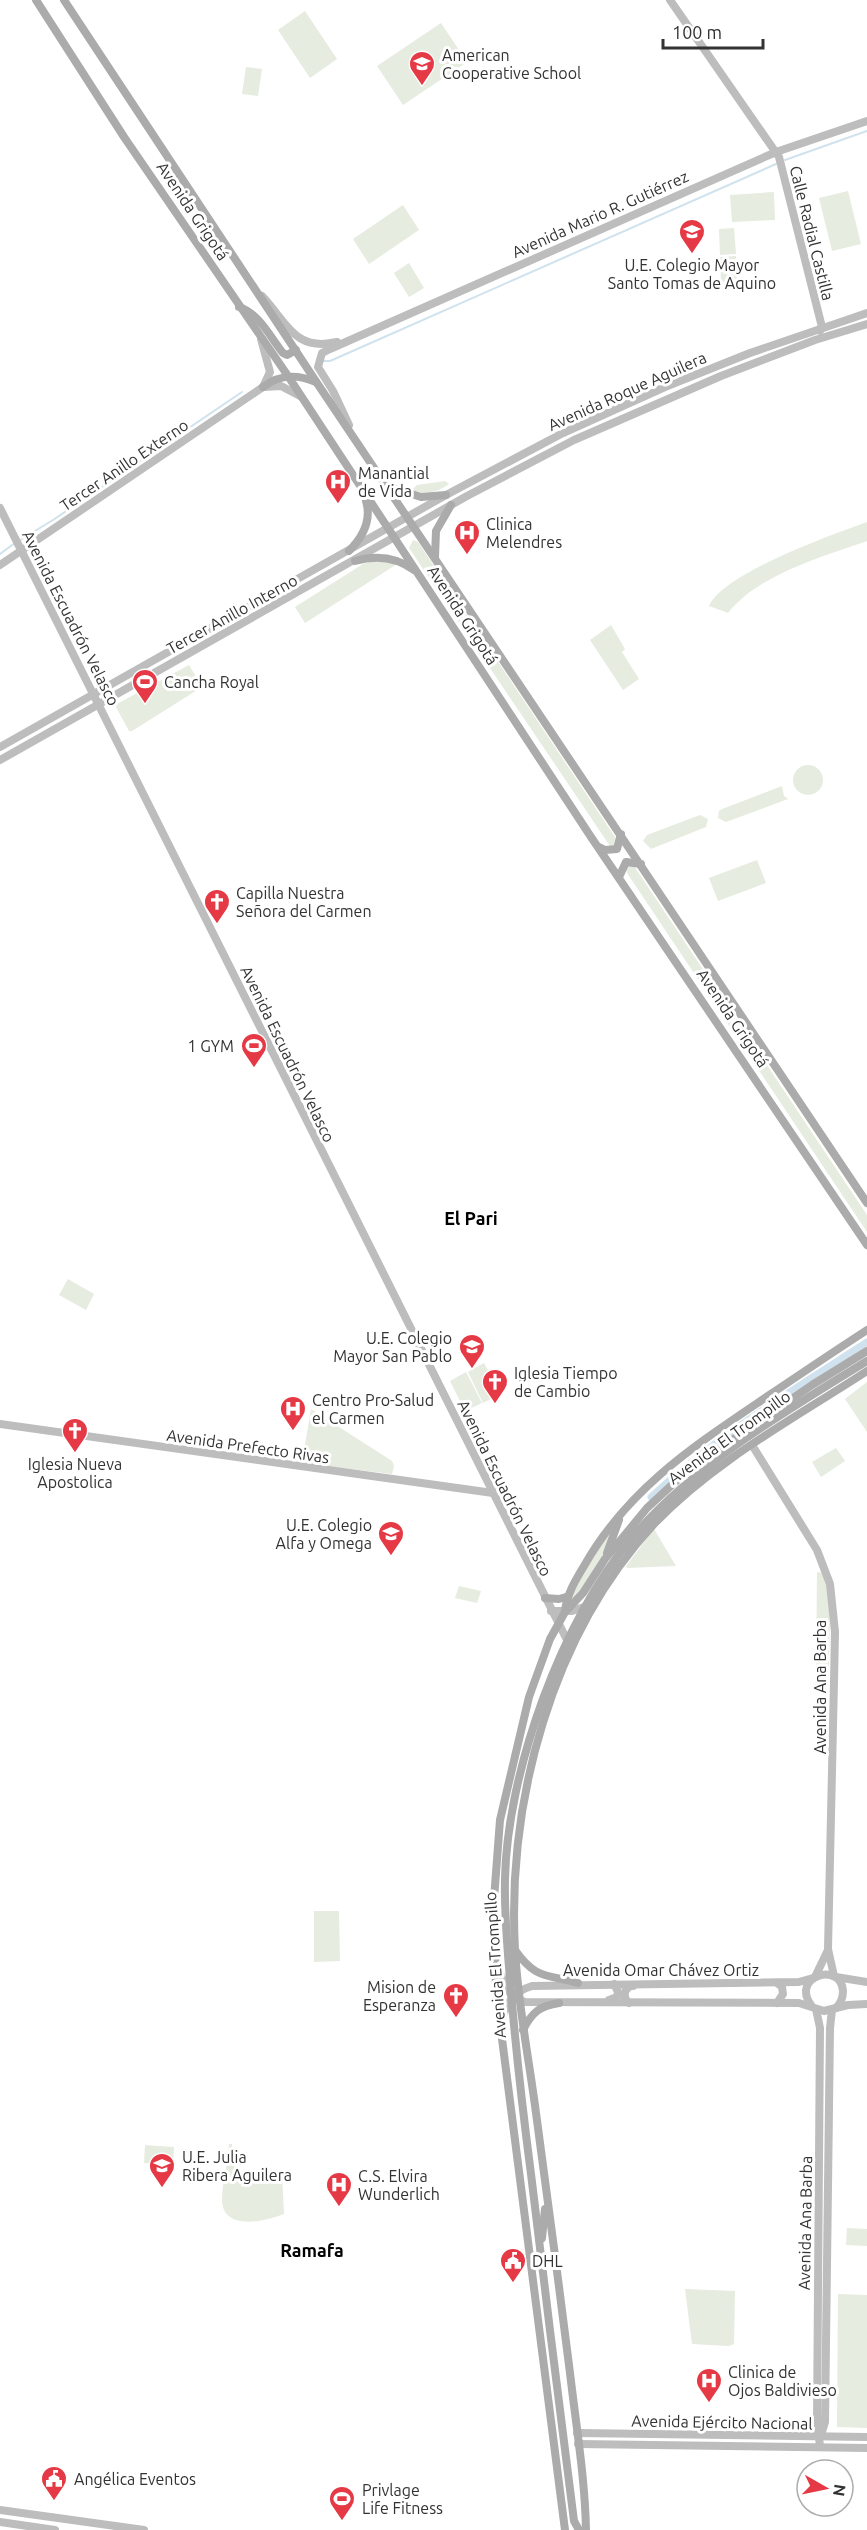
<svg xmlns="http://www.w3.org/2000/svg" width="867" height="2530" viewBox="0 0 867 2530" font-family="Ubuntu,sans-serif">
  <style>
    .green { fill: #e6ecdf }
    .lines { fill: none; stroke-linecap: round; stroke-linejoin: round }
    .stream { stroke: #cfe2ee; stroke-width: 2 }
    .canal { stroke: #cfe2ee; stroke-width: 7 }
    .secondary { stroke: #bdbdbd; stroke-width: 8 }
    .primary { stroke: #ababab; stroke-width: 8 }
    .labels { text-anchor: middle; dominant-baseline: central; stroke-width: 6; stroke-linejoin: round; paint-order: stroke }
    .poi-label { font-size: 16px; fill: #333; stroke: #fff; text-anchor: start }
    .street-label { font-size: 16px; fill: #333; stroke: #fff }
    .neighbourhood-label { font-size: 18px; font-weight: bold; fill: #000; stroke: #fff }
  </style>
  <rect width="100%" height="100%" fill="#fff"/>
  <!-- green -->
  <g class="green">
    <polygon points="305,11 337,59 310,78 278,30"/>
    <polygon points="441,23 467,62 403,105 377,66"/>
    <polygon points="246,67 262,69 258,96 242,94"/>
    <polygon points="848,191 861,244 832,251 819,198"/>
    <polygon points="774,192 775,220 732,222 730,195"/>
    <polygon points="403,205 419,230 369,264 353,239"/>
    <polygon points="734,228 736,254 720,255 719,229"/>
    <polygon points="736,256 737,281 721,282 720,257"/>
    <polygon points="409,263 424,288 409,297 394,273"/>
    <path d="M445 481 449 484C438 492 425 495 411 491L417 485Z"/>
    <path d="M867 522V541C822 557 759 574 728 613L709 606C723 573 832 535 867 522Z"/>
    <polygon points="413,540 418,542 617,840 616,845 610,846 409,548"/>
    <polygon points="377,560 397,564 305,623 295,607 363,564"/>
    <polygon points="611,625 625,649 622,652 639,679 623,690 590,640"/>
    <polygon points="189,665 202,687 132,731 129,731 116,707 117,704"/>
    <circle cx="808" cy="780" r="15"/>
    <polygon points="782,786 784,796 788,799 726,822 718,818 719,811 722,809"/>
    <polygon points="700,815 708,819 706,827 651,849 643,841 647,835"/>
    <polygon points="757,860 766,883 718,901 709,878"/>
    <polygon points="628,866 634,866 867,1215 867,1232 627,873 626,868"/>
    <polygon points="68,1279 94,1294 86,1310 59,1295"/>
    <polygon points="484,1363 500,1394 483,1403 468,1372"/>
    <polygon points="466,1372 482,1403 465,1411 450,1381"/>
    <polygon points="867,1382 867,1432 845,1399"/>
    <polygon points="311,1409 392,1461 394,1466 392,1474 302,1463"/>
    <polygon points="836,1448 845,1461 821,1477 812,1462"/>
    <polygon points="654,1529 676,1566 627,1568 626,1566"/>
    <path d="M613 1531 602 1558 574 1600 571 1598C582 1575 595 1551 613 1531Z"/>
    <path d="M817 1572 823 1573C833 1602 829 1635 829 1665L826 1673 816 1677Z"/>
    <polygon points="459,1586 481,1591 477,1603 455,1598"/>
    <polygon points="314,1911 339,1911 340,1961 314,1962"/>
    <path d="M229 2144H232V2149L237 2156V2172L262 2173 263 2182 270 2181 274 2172 282 2173 284 2214C266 2221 223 2232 222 2200 222 2182 228 2163 229 2144Z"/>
    <polygon points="145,2145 174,2147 173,2165 144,2163"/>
    <polygon points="847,2228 867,2229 867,2246 846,2245"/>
    <polygon points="685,2289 735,2291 734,2344 729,2346 692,2344"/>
    <polygon points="838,2294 867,2295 867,2428 837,2427"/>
  </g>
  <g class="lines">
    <!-- stream -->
    <g class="stream">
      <polyline points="785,160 867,131"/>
      <polyline points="324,361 330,361 776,164"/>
      <polyline points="20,540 53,520 242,392"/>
      <polyline points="0,554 15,543"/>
    </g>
    <!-- canal -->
    <path class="canal" d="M651 1497C716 1436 793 1390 867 1342"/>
    <!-- secondary -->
    <g class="secondary">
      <polyline points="670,0 779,157 822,327 820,331"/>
      <path d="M262 296C287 322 294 352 337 342"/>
      <polyline points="264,387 281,386 300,396"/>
      <polyline points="349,425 333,391 318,367 322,353 330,349 776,152 867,121"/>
      <polyline points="0,508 567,1640"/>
      <polyline points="0,565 263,387 270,372 261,339"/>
      <polyline points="0,747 446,495 563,433 665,387 750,353 867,313"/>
      <polyline points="0,760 467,496 574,440 721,376 815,340 867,324"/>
      <polyline points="0,1424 493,1493"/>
      <polyline points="752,1445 817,1550 830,1584 835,1632 834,1681 828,1949 834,1976"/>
      <polyline points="551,1611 572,1611 584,1607"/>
      <polyline points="496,1965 512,1997 525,2002 799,2003 824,2011 848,2005 867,2004"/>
      <polyline points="815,1977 828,1950"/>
      <polyline points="836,1977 867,1982"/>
      <polyline points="609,2000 617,1997 618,1992 614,1984"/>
      <path d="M629 2003C623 1998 623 1991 630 1986H633"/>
      <polyline points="777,2003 783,1994 782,1987 777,1983"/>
      <path d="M811 2005C790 1976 841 1961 843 1991 843 1998 841 2003 836 2008"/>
      <polyline points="816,2009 820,2028 817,2421 820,2446"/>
      <path d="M501 2023C506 2004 512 1992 532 1986L799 1982 813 1978"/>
      <polyline points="577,2433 867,2437"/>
      <polyline points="821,2435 825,2422 830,2028 832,2010"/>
      <polyline points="578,2444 867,2448"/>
      <polyline points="0,2510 144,2530"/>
      <polyline points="0,2522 55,2530"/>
    </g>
    <!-- primary -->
    <g class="primary">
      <polyline points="36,0 124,137 288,376 591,837 867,1245"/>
      <polyline points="64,0 317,383 867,1203"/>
      <path d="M239 307C260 314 270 337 283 353L287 355 296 350"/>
      <path d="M263 387C280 374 297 374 316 382"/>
      <polyline points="389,487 421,497 446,495"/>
      <path d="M349 551C363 537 372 521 366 501"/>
      <polyline points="435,557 436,531 451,505"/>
      <path d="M355 561C376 555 396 557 414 570"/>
      <polyline points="599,847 605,850 617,849 621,834"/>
      <polyline points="619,877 626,862 641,864"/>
      <polyline points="607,1553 619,1520"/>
      <polyline points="545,1598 559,1599 566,1597"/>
      <path d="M565 1611C567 1594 575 1581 584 1566 626 1492 688 1450 756 1404 793 1379 830 1354 867 1330"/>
      <path d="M515 1950C536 1980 547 1974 578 1983"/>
      <path d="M523 2030C532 2012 540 2006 559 2003"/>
      <polyline points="542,2238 545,2209"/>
      <polyline points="565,2530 496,1992 494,1899 500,1820 529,1697 550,1639 565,1612 583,1593 605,1559 647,1508 687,1471 812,1385 867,1351"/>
      <path d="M579 2530 574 2521C559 2405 545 2290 531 2174 523 2113 516 2052 511 1991 508 1954 504 1917 505 1879 507 1772 562 1620 631 1539 693 1465 786 1411 867 1361"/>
      <path d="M586 2530C585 2478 576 2425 570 2373 559 2286 548 2200 536 2113 529 2059 518 2005 515 1950 507 1801 551 1635 654 1524 714 1461 795 1418 867 1371"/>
    </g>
  </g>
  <!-- icons -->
  <defs>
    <symbol id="school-pin" viewBox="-11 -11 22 30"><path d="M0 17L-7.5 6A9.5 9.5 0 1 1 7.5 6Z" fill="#e63946" stroke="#fff"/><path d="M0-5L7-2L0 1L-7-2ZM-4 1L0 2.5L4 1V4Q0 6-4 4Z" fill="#fff"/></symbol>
    <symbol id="hospital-pin" viewBox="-11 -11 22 30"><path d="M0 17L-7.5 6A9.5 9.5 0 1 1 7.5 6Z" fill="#e63946" stroke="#fff"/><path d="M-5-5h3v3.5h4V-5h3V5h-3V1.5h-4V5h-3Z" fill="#fff"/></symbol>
    <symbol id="stadium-pin" viewBox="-11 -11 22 30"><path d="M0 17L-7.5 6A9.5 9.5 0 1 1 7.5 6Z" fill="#e63946" stroke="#fff"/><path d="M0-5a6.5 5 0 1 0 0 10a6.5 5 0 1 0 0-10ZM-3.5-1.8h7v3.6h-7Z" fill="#fff"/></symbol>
    <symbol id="church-pin" viewBox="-11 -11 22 30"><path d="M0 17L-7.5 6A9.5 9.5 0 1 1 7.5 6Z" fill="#e63946" stroke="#fff"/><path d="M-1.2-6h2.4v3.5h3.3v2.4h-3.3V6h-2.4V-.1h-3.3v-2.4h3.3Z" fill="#fff"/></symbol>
    <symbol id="civic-pin" viewBox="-11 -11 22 30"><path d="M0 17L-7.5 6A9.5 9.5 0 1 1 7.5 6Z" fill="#e63946" stroke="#fff"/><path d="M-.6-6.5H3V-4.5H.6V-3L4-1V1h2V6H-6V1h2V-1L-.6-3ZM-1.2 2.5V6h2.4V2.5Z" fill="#fff"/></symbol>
  </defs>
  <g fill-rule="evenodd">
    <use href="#school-pin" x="407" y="49" width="30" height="40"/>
    <use href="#school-pin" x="677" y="217" width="30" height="40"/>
    <use href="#hospital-pin" x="323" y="467" width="30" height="40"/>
    <use href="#hospital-pin" x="452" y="518" width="30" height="40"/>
    <use href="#stadium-pin" x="130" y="667" width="30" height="40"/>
    <use href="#church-pin" x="202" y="887" width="30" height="40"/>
    <use href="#stadium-pin" x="239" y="1031" width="30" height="40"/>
    <use href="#school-pin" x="457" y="1332" width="30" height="40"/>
    <use href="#church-pin" x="480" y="1367" width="30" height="40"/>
    <use href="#hospital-pin" x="278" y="1394" width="30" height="40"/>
    <use href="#church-pin" x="60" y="1416" width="30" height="40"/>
    <use href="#school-pin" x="376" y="1519" width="30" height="40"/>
    <use href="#church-pin" x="441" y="1981" width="30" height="40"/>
    <use href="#school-pin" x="147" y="2151" width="30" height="40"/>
    <use href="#hospital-pin" x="324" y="2170" width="30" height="40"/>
    <use href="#civic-pin" x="498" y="2246" width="30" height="40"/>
    <use href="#hospital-pin" x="694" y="2366" width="30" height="40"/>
    <use href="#civic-pin" x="39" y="2464" width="30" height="40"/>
    <use href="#stadium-pin" x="327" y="2484" width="30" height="40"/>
  </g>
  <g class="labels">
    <!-- poi labels -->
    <g class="poi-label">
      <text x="442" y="55">American<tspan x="442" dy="18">Cooperative School</tspan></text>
      <text x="692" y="265" text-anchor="middle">U.E. Colegio Mayor<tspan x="692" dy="18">Santo Tomas de Aquino</tspan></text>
      <text x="358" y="473">Manantial<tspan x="358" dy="18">de Vida</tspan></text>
      <text x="486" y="524">Clinica<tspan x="486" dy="18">Melendres</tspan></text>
      <text x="164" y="682">Cancha Royal</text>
      <text x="236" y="893">Capilla Nuestra<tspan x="236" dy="18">Señora del Carmen</tspan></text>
      <text x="234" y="1046" text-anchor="end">1 GYM</text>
      <text x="452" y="1338" text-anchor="end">U.E. Colegio<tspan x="452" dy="18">Mayor San Pablo</tspan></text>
      <text x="514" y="1373">Iglesia Tiempo<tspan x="514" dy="18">de Cambio</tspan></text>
      <text x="312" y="1400">Centro Pro-Salud<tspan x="312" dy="18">el Carmen</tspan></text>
      <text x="75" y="1464" text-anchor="middle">Iglesia Nueva<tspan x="75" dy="18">Apostolica</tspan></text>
      <text x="372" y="1525" text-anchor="end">U.E. Colegio<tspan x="372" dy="18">Alfa y Omega</tspan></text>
      <text x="436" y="1987" text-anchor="end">Mision de<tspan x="436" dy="18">Esperanza</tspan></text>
      <text x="182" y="2157">U.E. Julia<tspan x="182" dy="18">Ribera Aguilera</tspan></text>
      <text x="358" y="2176">C.S. Elvira<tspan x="358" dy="18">Wunderlich</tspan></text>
      <text x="532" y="2261">DHL</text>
      <text x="728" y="2372">Clinica de<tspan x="728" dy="18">Ojos Baldivieso</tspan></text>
      <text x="74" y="2479">Angélica Eventos</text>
      <text x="362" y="2490">Privlage<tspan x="362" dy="18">Life Fitness</tspan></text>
    </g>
    <!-- street labels -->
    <g class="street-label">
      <text transform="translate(193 211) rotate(56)">Avenida Grigotá</text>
      <text transform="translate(600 214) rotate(-24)">Avenida Mario R. Gutiérrez</text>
      <text transform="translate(812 233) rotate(76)">Calle Radial Castilla</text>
      <text transform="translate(627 391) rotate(-24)">Avenida Roque Aguilera</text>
      <text transform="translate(124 465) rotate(-34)">Tercer Anillo Externo</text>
      <text transform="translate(232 614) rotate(-29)">Tercer Anillo Interno</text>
      <text transform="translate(463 615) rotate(57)">Avenida Grigotá</text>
      <text transform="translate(71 618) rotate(63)">Avenida Escuadrón Velasco</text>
      <text transform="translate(733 1018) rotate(56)">Avenida Grigotá</text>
      <text transform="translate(288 1054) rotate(64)">Avenida Escuadrón Velasco</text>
      <text transform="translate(729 1437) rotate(-36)">Avenida El Trompillo</text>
      <text transform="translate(248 1446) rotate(8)">Avenida Prefecto Rivas</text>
      <text transform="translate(505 1488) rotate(64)">Avenida Escuadrón Velasco</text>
      <text transform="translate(820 1687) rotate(-90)">Avenida Ana Barba</text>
      <text transform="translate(495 1965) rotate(-94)">Avenida El Trompillo</text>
      <text x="661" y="1970">Avenida Omar Chávez Ortiz</text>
      <text transform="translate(805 2223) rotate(-89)">Avenida Ana Barba</text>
      <text transform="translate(722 2422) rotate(1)">Avenida Ejército Nacional</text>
    </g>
    <!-- neighbourhood labels -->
    <g class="neighbourhood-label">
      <text x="471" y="1218">El Pari</text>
      <text x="312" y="2250">Ramafa</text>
    </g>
  </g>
  <!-- north arrow -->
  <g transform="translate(825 2488) rotate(99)"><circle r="28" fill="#ffffff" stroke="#adadad" stroke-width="1.5"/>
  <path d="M0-4.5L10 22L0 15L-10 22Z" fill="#e63946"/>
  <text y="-9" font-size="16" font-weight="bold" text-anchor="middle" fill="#333333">N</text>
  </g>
  <!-- scale -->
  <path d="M663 39v9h100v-9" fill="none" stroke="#333333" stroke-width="3"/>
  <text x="672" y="39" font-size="18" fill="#333333" stroke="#ffffff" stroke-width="4.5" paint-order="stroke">100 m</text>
</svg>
